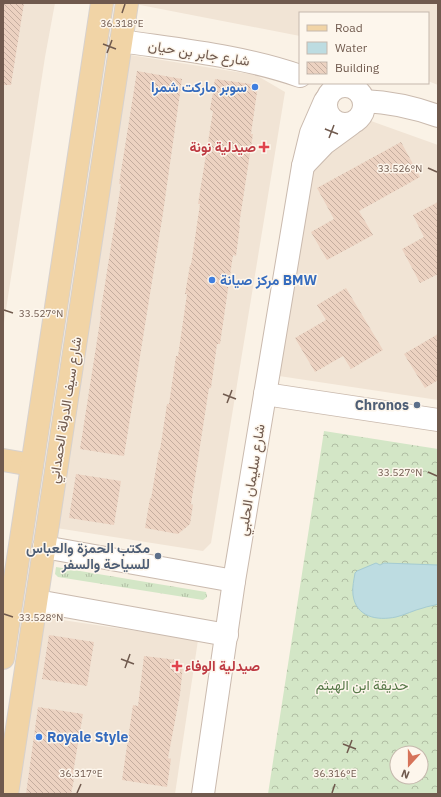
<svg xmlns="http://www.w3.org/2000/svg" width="441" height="797" viewBox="0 0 441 797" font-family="'IBM Plex Sans',Vazirmatn,sans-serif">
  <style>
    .residential { fill: #f1e4d5 }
    .grass { fill: url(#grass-tufts) }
    .forest { fill: url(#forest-crowns); fill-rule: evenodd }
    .water { fill: #bddce1; stroke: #a4cbd2 }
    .building { fill: url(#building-back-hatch) }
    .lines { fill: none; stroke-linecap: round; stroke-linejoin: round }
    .minor-casing { stroke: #cabaae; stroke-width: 24 }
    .major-casing { stroke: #d7d1cd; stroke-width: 24 }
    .minor { stroke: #fff; stroke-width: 22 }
    .major { stroke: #f1d4a6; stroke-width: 22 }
    .ticks { fill: none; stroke: #705a4e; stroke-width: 1.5 }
    .shop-dot { fill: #3f7fe0; stroke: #fdf6ec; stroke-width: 1.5 }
    .health-dot { fill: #e0444e; stroke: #fdf6ec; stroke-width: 1.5 }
    .service-dot { fill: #5c6f8a; stroke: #fdf6ec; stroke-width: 1.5 }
    .labels { text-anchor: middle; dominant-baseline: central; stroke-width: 3; stroke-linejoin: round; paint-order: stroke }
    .street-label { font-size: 14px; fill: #705a4e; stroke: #fdf6ec }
    .shop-label { font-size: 14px; font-weight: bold; fill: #366cbe; stroke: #fdf6ec; text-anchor: start }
    .health-label { font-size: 14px; font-weight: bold; fill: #be3a42; stroke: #fdf6ec; text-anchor: end }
    .service-label { font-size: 14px; font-weight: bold; fill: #4e5e75; stroke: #fdf6ec; text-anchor: end }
    .park-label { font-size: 14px; fill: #597a4a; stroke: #fdf6ec }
    .ticks-label { font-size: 10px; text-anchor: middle; fill: #705a4e; stroke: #fdf6ec; stroke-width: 3; stroke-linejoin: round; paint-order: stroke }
  </style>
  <defs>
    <pattern id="grass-tufts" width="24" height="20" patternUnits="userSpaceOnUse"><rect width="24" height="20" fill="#d3e6c6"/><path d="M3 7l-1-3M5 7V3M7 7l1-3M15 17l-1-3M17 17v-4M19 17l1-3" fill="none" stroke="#b0bda3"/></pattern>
    <pattern id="forest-crowns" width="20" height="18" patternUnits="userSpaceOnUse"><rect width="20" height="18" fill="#d3e6c6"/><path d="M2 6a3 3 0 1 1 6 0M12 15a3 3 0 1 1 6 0" fill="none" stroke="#b0bda3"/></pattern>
    <pattern id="building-back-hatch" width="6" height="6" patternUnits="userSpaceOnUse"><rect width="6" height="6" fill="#ecd2c1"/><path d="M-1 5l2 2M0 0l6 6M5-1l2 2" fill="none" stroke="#c4ad9f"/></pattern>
  </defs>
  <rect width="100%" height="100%" fill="#faf2e6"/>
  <!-- residential -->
  <g class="residential">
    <polygon points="3,3 55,3 45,57 3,329"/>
    <polygon points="135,3 438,3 438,85 428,81 428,13 300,13 300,36 135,4"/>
    <polygon points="124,54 256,75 285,92 211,543 203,551 50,527"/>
    <polygon points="371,121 438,145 438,400 279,376 311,158"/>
    <polygon points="35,616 198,640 175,794 9,794"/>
  </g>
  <!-- grass -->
  <polygon class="grass" points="56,567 206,592 207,597 203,600 58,577 55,574"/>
  <!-- forest -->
  <path class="forest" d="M324 431 438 449V794H268ZM397 753H421V777H397Z"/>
  <!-- water -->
  <path class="water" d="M376 563 380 565 384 563 438 565V604C433 606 428 606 423 608 414 610 405 615 396 617 377 621 356 617 353 595 352 587 354 580 355 573L357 571Z"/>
  <!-- building -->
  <g class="building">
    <polygon points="3,3 24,3 11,85 3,85"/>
    <polygon points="137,71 182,79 163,213 124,456 80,449 101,315 100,315 121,184 119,184"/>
    <polygon points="215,79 258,85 251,134 253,134 239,225 240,225 236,256 233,255 220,344 217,344 211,388 209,388 191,504 193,505 190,524 178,534 145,528 150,498 151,499 159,450 160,450 167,404 169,404 176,356 178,356 187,294 185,294 190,265 191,265 200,204 198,204 213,111 210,110"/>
    <polygon points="401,142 420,177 359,211 373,235 327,260 311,232 334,219 317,188"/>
    <polygon points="438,202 438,274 420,283 402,249 424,237 413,215"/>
    <polygon points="346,288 383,350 351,369 343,356 315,372 295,338 326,320 317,305"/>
    <polygon points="438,334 438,380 425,388 404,354"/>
    <polygon points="76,474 121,481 114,525 69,518"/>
    <polygon points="49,635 94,642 87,686 42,679"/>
    <polygon points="144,656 177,660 183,666 180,694 168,758 171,759 167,787 122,780 133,705 138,706"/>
    <polygon points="38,707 83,714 72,779 74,779 71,794 26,794"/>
  </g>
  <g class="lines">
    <defs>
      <g id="minor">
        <path d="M121 41C181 50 243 56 300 76"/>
        <circle cx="345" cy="105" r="19"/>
        <path d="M364 101C390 102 413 107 438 116"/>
        <polyline points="303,166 325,143 351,124"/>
        <polyline points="265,394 438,420"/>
        <polyline points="44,547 234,581"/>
        <polyline points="37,601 227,635"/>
        <polyline points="203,794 234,581 303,166 311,133 325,101"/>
      </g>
      <g id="major">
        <polyline points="3,460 32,465"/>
        <polyline points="3,658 102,3"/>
        <polyline points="7,794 127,3"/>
      </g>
    </defs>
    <!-- minor casing -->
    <use href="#minor" class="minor-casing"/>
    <!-- major casing -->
    <use href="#major" class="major-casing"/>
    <!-- minor -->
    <use href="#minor" class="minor"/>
    <!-- major -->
    <use href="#major" class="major"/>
  </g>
  <!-- ticks -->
  <path class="ticks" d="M122 13 125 4M103 44 116 49M107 53 112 40M325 129 338 134M329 138 334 125M428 168 437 172M4 310 13 313M223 394 236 399M227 403 232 390M428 472 437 476M4 614 13 617M121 659 134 664M125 668 130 654M343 744 356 749M347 753 352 740M77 793 81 784M332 793 335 784"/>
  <!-- markers -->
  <g class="shop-dot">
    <circle cx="255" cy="87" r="4"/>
    <circle cx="212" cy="280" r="4"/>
    <circle cx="39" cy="737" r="4"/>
  </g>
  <g class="health-dot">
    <path d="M262 141h4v4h4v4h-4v4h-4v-4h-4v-4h4z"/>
    <path d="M175 660h4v4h4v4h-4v4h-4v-4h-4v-4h4z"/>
  </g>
  <g class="service-dot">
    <circle cx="417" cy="405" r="4"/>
    <circle cx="158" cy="556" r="4"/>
  </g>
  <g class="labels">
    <!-- street labels -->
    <g class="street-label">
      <text transform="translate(199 53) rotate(9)">شارع جابر بن حيان</text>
      <text transform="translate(65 410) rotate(-81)">شارع سيف الدولة الحمداني</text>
      <text transform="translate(251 480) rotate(-81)">شارع سليمان الحلبي</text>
    </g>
    <!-- shop labels -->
    <g class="shop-label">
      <text x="247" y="87" text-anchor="end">سوبر ماركت شمرا</text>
      <text x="220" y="280">مركز صيانة BMW</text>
      <text x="47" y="737">Royale Style</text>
    </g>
    <!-- health labels -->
    <g class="health-label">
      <text x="256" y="147">صيدلية نونة</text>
      <text x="185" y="666" text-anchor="start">صيدلية الوفاء</text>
    </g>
    <!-- service labels -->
    <g class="service-label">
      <text x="409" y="405">Chronos</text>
      <text x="150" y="548">مكتب الحمزة والعباس<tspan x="150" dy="16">للسياحة والسفر</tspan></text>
    </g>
    <!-- park labels -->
    <g class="park-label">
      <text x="362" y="685">حديقة ابن الهيثم</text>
    </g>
  </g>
  <g class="ticks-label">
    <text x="122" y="27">36.318°E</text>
    <text x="400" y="172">33.526°N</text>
    <text x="41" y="317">33.527°N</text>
    <text x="400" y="476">33.527°N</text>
    <text x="41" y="621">33.528°N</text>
    <text x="81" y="777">36.317°E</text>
    <text x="335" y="777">36.316°E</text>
  </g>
  <!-- border -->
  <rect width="441" height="797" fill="none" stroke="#705a4e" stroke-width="8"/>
  <!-- legend -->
  <rect x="299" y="12" width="130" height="72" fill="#fdf6ec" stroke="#c5b8ad"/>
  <rect x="307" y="25" width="20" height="6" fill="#f1d4a6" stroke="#c5b8ad"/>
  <text x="335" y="32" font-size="12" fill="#705a4e">Road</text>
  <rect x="307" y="42" width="20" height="12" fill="#bddce1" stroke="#c5b8ad"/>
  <text x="335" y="52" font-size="12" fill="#705a4e">Water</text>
  <rect x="307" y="62" width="20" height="12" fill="url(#building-back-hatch)" stroke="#c5b8ad"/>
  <text x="335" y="72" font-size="12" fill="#705a4e">Building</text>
  <!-- north arrow -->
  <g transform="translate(409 765) rotate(201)"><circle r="19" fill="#fdf6ec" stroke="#c5b8ad"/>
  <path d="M0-3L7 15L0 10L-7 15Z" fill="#d67359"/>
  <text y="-6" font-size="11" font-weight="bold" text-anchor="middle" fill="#705a4e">N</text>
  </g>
</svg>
